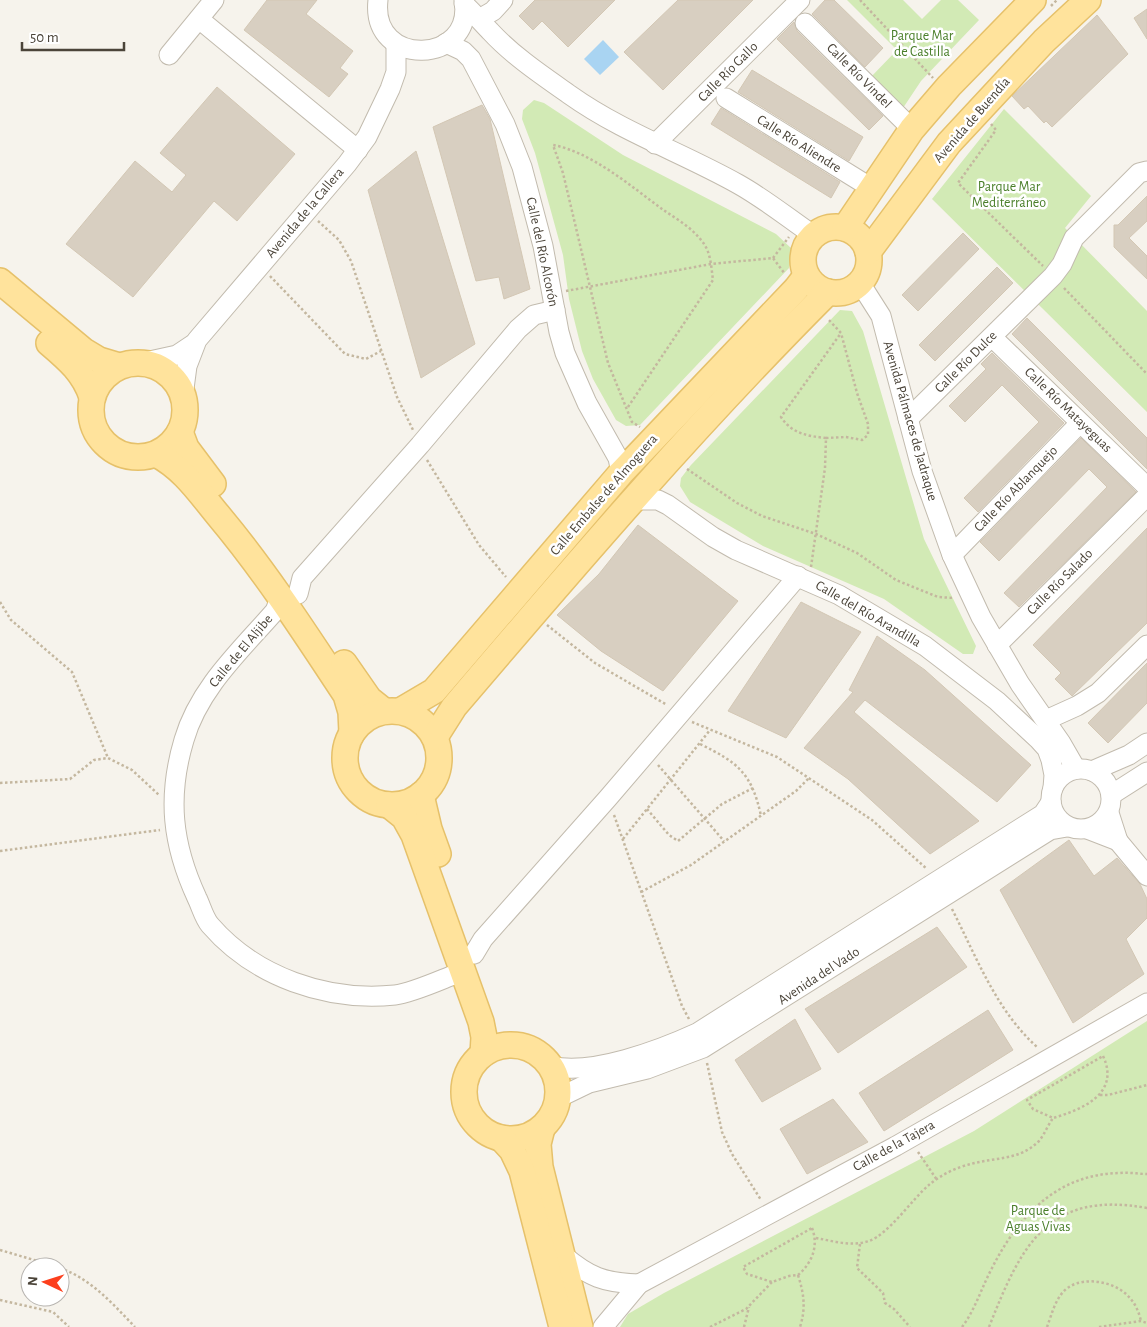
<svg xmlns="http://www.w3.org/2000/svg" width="1147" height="1327" viewBox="0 0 1147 1327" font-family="'Alegreya Sans',sans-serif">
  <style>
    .green { fill: #d2eab5 }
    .water { fill: #a9d4f2 }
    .building { fill: #d8cfc1; stroke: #d3c7b4 }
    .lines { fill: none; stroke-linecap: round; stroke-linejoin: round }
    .minor-casing { stroke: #c2bbae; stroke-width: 21 }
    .major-casing { stroke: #e6c16a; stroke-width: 28 }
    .path { stroke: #c4b79f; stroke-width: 2.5; stroke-dasharray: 2.5 2.5; stroke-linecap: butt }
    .minor { stroke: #fff; stroke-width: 19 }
    .major { stroke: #ffe39c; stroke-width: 25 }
    .labels { text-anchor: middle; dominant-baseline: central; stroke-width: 5; stroke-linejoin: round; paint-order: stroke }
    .park-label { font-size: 14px; fill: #4a7f2a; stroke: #fff }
    .street-label { font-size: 14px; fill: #4b4439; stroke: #fff }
  </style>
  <rect width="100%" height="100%" fill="#f6f3ec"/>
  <!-- green -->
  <g class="green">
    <polygon points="847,0 903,0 922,19 941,0 958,0 979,20 921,81 903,108 870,78 897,50"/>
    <polygon points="534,100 544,103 623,155 776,234 792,249 789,268 640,425 626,426 616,420 593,379 582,351 569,299 563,255 535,153 522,119 523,110"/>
    <polygon points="1004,109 1091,196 1065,228 1147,311 1147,412 932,199"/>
    <polygon points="840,310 852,311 863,331 924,539 976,646 973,654 963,654 884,599 763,546 690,502 680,486 681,478 691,465"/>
    <polygon points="1147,1021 1147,1327 620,1327 628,1314 664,1293 974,1131"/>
  </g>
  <!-- water -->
  <polygon class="water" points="603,40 619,57 600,75 584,59"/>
  <!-- building -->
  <g class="building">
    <polygon points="267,0 317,0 306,14 353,51 340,68 348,74 329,97 244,30"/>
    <polygon points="535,0 615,0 568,47 542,21 533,30 519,16"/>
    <polygon points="678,0 753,0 663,90 624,52"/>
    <polygon points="825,0 834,0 883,48 865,67 812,14"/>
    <polygon points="1147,9 1147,39 1134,18"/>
    <polygon points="1097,15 1128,54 1052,127 1046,121 1044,123 1028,106 1024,109 1012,96"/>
    <polygon points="794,22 797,31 883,116 869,130 777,39"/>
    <polygon points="752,70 863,137 849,161 738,92"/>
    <polygon points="217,87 295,154 237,221 214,201 133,297 66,244 135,161 172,192 186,175 160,153"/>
    <polygon points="482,105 490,119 530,289 504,299 499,277 476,281 433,127"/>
    <polygon points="721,108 840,182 831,198 711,124"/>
    <polygon points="416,151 475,344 421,378 368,190"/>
    <polygon points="1147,196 1147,221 1129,238 1147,256 1147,279 1114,247 1114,225 1118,225"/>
    <polygon points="963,233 979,249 918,311 902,295"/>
    <polygon points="997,267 1013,283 935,361 919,345"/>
    <polygon points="1027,318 1147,438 1147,469 1012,334"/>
    <polygon points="992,353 1064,423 978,512 964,498 1039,422 1002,385 965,422 949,406 986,369 981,364"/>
    <polygon points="1081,438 1136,492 1019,607 1004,593 1107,487 1089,469 999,561 980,542"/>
    <polygon points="638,525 738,601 663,691 601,651 557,615 599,574"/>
    <polygon points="1147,528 1147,623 1072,696 1055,679 1061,673 1033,645"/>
    <polygon points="801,602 861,632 786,738 728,711"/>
    <polygon points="877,636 925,670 1031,765 997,802 865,700 854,712 979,821 930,854 848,779 804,748 853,692 849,690"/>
    <polygon points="1147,663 1147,703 1108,743 1088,723"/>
    <polygon points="1069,840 1094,876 1117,858 1140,884 1147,899 1147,918 1126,939 1144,974 1073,1023 1000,890"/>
    <polygon points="937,927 967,967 838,1053 805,1009"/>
    <polygon points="988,1010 1013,1050 884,1131 859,1093"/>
    <polygon points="795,1019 821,1069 762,1102 735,1060"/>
    <polygon points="833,1099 868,1142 807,1174 780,1129"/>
  </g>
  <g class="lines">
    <defs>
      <g id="minor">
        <path d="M378 0C370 69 475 65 464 0"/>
        <path d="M464 4C474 13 481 22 490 31 513 56 543 76 570 95 622 132 683 153 738 184 765 199 788 218 813 235"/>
        <polyline points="481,18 493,11 503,0"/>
        <polyline points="199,19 358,150"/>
        <polyline points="805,23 912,129"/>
        <polyline points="446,43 463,51 471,59 505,124 522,167 543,246 559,332 565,353 587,403 618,458 621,473"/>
        <polyline points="169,55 214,0"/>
        <polyline points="726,98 873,189"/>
        <polyline points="655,144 800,0"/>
        <polyline points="860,283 881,316 922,471 952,555 981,617 1020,684 1061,743 1076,769"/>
        <polyline points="992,337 1147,487"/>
        <polyline points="145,362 177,355 195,343"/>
        <polyline points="183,396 187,366 197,340 347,164 367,137 390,89 396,72 396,44"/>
        <polyline points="908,419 1053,276 1062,264 1074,238 1139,173 1147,171"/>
        <polyline points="633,500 658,500 668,505 713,537 736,550 839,595 925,646 997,701 1038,739 1047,749 1051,760 1054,775 1053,788"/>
        <polyline points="952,555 1080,423"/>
        <polyline points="298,594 302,578 420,445 518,329 534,315 555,310"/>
        <path d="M281 596 275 611C241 650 199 688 184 740 167 797 172 844 197 898 201 906 204 918 210 925 255 977 327 1002 395 995 412 993 438 981 456 974L465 975"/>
        <polyline points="997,645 1147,496"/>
        <polyline points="1046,720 1077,706 1098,693 1147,645"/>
        <circle cx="1081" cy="799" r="30"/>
        <polyline points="1092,771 1129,755 1147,743"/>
        <polyline points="1111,795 1147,772"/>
        <polyline points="1087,829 1118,841 1109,813"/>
        <polyline points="1118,841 1147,876"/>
        <polyline points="474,954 483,939 608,798 798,576"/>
        <path d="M551 1066C591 1076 660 1050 697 1033L1043 814 1051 802"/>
        <polyline points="558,1098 589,1083 647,1069 703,1048 1050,830 1067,827"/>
        <path d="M563 1255C589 1277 604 1283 639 1284"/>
        <polyline points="603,1327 639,1284 896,1146 1147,1003"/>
      </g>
      <g id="major">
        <circle cx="836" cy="260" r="33"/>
        <polyline points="845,228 912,129 949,86 1033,0"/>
        <polyline points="868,252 949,143 1044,41 1088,0"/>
        <polyline points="0,281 84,351 99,360 119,366"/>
        <path d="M49 343C69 360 84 373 92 397"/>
        <circle cx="138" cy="410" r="47"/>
        <polyline points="180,432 186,448 213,484"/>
        <path d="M156 454C183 468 199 492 218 515 265 571 305 633 346 695L351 712 352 733"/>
        <polyline points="344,663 369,699 384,711"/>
        <polyline points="400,711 434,691 621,473 796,289 806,276"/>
        <circle cx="392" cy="758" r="47"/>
        <path d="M435 737 454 707C575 565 696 424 828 292"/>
        <polyline points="421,795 429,829 438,854"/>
        <polyline points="389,805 404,817 414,835 481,1022 484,1037 483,1054"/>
        <circle cx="511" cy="1092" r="47"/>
        <polyline points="542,1128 538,1144 540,1167 580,1327"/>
        <polyline points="501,1138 512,1150 522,1171 562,1327"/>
      </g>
    </defs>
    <!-- minor casing -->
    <use href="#minor" class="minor-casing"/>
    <!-- major casing -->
    <use href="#major" class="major-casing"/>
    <!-- path -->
    <g class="path">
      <polyline points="860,0 933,78"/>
      <polyline points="1051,6 1057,0"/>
      <polyline points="991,124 996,130 958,183 1043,266"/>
      <polyline points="318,221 339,240 351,261 397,397 413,430"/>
      <polyline points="773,258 789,237"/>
      <polyline points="270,276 345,354 366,359 381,351"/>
      <polyline points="1064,288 1147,374"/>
      <polyline points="566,291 711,264 773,258 785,274"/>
      <path d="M628 407 713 280C711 266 711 251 701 240 691 227 675 218 662 209 631 186 591 152 553 145L563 173 608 363 632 422 640 427"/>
      <polyline points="826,438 846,437 862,440 868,435 868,424 857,393 841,333"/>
      <polyline points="427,460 479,545 506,577"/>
      <polyline points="687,469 737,503 762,516 816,534 857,553 896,580 938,597 954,598"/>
      <path d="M811 567 825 468 826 438C808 436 792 434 781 417L841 333 828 319"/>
      <polyline points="0,602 11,620 72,672 108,758"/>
      <polyline points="547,625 595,663 667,705"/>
      <polyline points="692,722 777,757 872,820 927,869"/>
      <path d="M700 744C737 762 752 773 761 816"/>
      <polyline points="658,765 724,841"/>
      <polyline points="0,783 70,779 94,760 108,758 132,770 159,795"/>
      <polyline points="647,809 669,835 678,841 722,804 753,788"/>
      <polyline points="614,815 682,1006 689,1019"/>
      <polyline points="623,839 710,730"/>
      <polyline points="0,851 160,830"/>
      <polyline points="641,892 691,865 796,791 809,778"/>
      <path d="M952 909C977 958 996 1010 1037 1047"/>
      <path d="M1103 1056C1121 1094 1081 1110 1053 1118L1033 1109 1027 1100Z"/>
      <polyline points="707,1063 722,1132 732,1154 761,1200"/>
      <polyline points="1100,1095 1108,1095 1147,1085"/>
      <polyline points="918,1152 937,1180"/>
      <path d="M812 1228C819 1246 812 1263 798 1275L789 1276 772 1282 747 1274 743 1267Z"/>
      <path d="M816 1238C833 1241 852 1247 869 1241 889 1234 912 1199 930 1184 941 1175 957 1167 971 1164 995 1157 1019 1161 1039 1141 1044 1135 1048 1125 1053 1118"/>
      <polyline points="860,1244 857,1268 883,1293 885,1303 894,1309 910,1327"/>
      <polyline points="0,1250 58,1267"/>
      <path d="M60 1268C91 1279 112 1303 135 1327"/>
      <path d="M798 1275C804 1294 806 1308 800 1327"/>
      <polyline points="0,1300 53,1312 69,1327"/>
      <polyline points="710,1327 746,1309 772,1282"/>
      <polyline points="744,1327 749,1307"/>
      <path d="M962 1327C975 1310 981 1289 991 1270 1018 1216 1057 1174 1120 1173 1129 1172 1138 1174 1147 1174"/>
      <path d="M989 1327C1021 1246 1047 1190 1147 1208"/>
      <path d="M1047 1327C1052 1314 1056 1295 1069 1287 1086 1276 1116 1282 1129 1297 1135 1303 1139 1312 1141 1321"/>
      <polyline points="1099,1327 1141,1321 1147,1323"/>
    </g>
    <!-- minor -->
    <use href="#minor" class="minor"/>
    <!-- major -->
    <use href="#major" class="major"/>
  </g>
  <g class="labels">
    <!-- park labels -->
    <g class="park-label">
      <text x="922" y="36">Parque Mar<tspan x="922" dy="16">de Castilla</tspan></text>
      <text x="1009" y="187">Parque Mar<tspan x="1009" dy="16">Mediterráneo</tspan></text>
      <text x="1038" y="1211">Parque de<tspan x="1038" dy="16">Aguas Vivas</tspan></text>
    </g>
    <!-- street labels -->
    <g class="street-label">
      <text transform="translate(728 72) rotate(-45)">Calle Río Gallo</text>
      <text transform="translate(859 76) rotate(45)">Calle Río Vindel</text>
      <text transform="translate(972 120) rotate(-49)">Avenida de Buendía</text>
      <text transform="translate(799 144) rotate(32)">Calle Río Aliendre</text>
      <text transform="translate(305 213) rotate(-50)">Avenida de la Callera</text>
      <text transform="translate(542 252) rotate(78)">Calle del Río Alcorón</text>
      <text transform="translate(966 362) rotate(-45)">Calle Río Dulce</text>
      <text transform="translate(1068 410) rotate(44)">Calle Río Matayeguas</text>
      <text transform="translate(910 421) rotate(74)">Avenida Pálmaces de Jadraque</text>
      <text transform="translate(1016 489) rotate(-46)">Calle Río Ablanquejo</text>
      <text transform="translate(604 495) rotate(-49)">Calle Embalse de Almoguera</text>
      <text transform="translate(1060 582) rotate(-45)">Calle Río Salado</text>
      <text transform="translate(868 614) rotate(30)">Calle del Río Arandilla</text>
      <text transform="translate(241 651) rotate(-50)">Calle de El Aljibe</text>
      <text transform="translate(819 976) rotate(-33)">Avenida del Vado</text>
      <text transform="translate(894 1146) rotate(-29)">Calle de la Tajera</text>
    </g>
  </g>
  <!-- north arrow -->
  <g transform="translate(45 1282) rotate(274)"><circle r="24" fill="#ffffff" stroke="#b7b4b0"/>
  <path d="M0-4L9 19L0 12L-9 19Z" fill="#fc3f1d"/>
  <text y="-8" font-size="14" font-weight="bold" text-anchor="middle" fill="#4b4439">N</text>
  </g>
  <!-- scale -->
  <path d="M22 42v8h102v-8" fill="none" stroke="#4b4439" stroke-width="2.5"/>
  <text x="30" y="42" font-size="15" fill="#4b4439" stroke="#ffffff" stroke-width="4" paint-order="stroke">50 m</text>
</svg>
